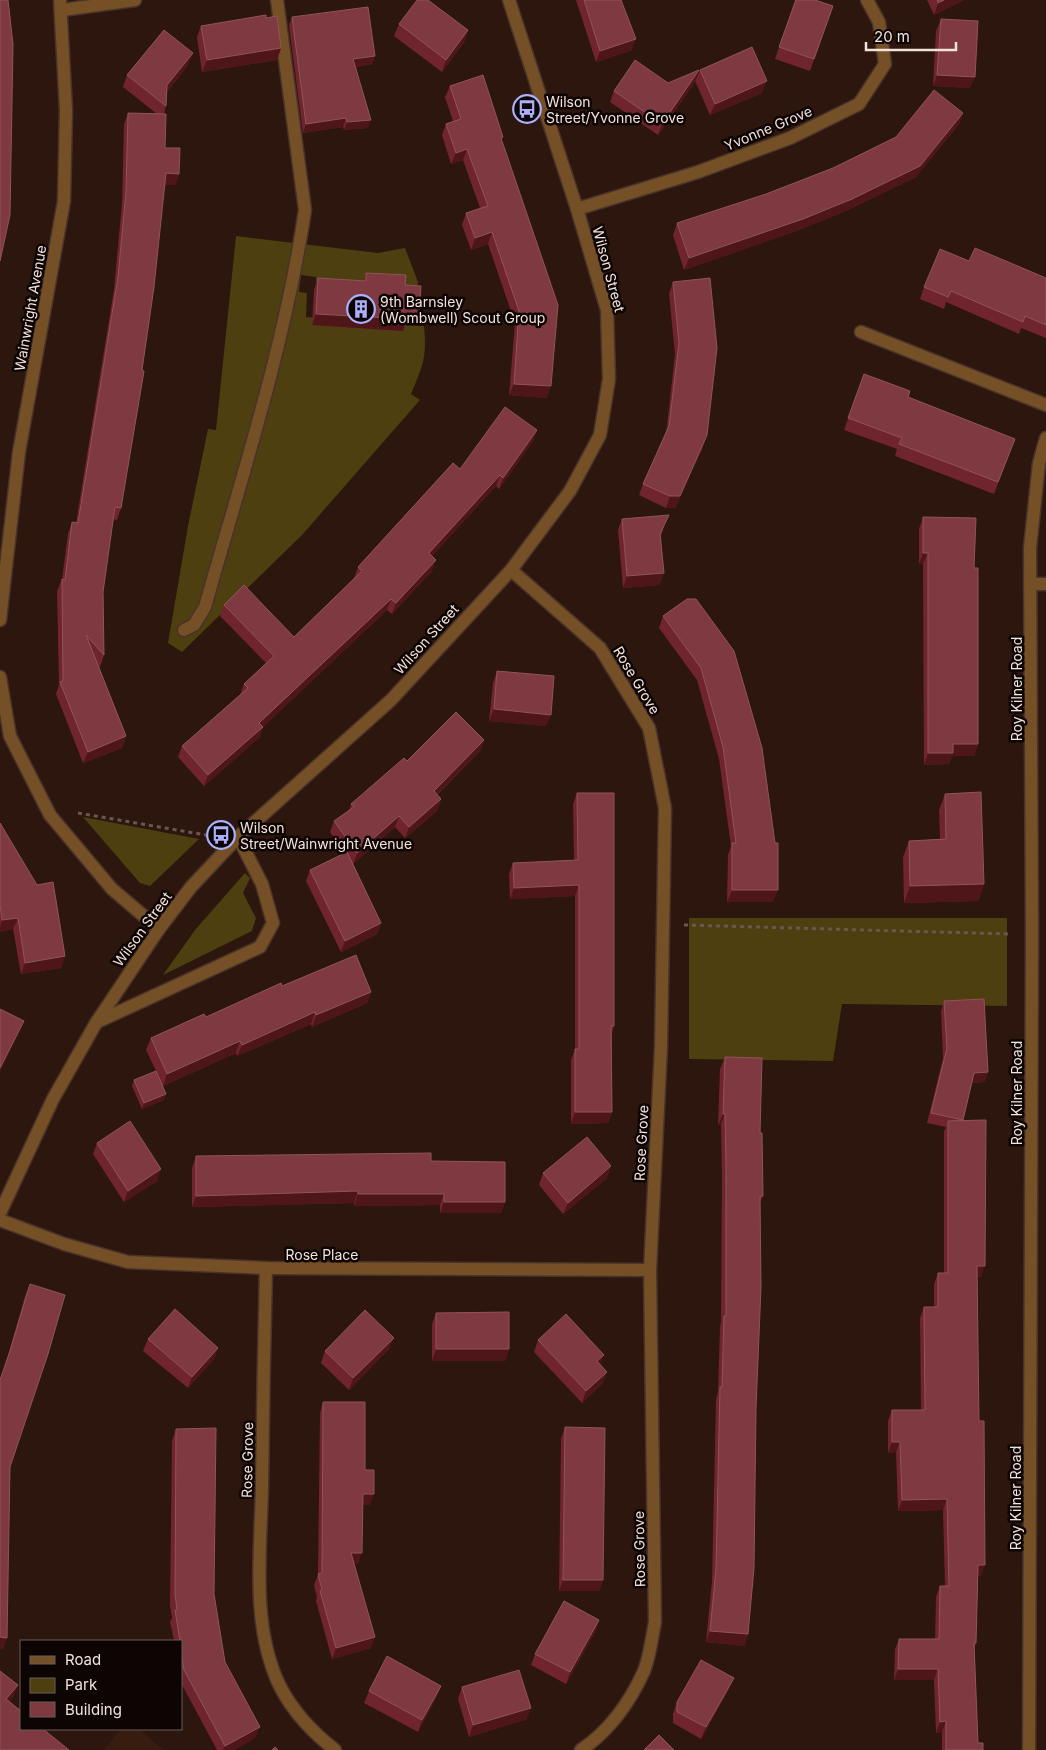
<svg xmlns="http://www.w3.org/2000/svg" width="1046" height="1750" viewBox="0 0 1046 1750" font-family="Inter,sans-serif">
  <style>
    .built { fill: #381c10 }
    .green { fill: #4d3f10 }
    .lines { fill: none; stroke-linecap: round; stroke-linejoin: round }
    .service-casing { stroke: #48332a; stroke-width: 15 }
    .minor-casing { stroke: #48332a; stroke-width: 15 }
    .path { stroke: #6b574f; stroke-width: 3; stroke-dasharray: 4 4; stroke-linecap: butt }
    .service { stroke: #754f25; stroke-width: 12 }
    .minor { stroke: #754f25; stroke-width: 12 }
    .wall { fill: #70242e }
    .shaded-wall { fill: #4f1619 }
    .building { fill: #7e3941; stroke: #905459 }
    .labels { text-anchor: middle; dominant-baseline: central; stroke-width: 5; stroke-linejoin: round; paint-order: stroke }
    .poi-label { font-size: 14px; fill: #f3e3dd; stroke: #0d0503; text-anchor: start }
    .street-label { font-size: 14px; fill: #f3e3dd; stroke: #0d0503 }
  </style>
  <rect width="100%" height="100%" fill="#2c160d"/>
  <!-- built -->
  <polygon class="built" points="121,1729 139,1729 163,1750 104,1750"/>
  <!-- green -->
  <g class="green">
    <path d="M236 236 378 253 405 248 418 282 416 297 362 285 316 283V277L301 275 299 292 307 293 306 317 424 326C427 357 423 366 411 394L420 400 302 535 182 652 168 643 188 526 208 429 216 430Z"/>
    <polygon points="83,817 199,839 150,886 140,883"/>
    <polygon points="245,873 250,878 243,893 256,918 252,931 163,975 195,930"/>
    <polygon points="689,918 1007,918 1007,1006 842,1004 833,1061 689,1059"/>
  </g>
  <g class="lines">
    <defs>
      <g id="service">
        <polyline points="861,332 1046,405"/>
        <polyline points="1030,584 1046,584"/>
        <path d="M184 630 194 625 205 607C242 476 285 345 305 210L277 0"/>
      </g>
      <g id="minor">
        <polyline points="62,10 135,0"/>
        <polyline points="577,209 698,172 790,138 859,104 885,64 879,22 867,0"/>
        <path d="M511 570 600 648 649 728 665 808 661 1047 650 1270 655 1622C652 1637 650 1656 644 1671 630 1702 609 1731 581 1750"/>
        <polyline points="0,620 19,452 64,201 66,110 60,0"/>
        <polyline points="0,677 10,736 50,815 112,889 159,929"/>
        <polyline points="97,1022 260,947 273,923 262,884 238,837"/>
        <polyline points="0,1213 53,1099 96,1023 159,929 191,887 238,837 391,700 511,570 570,491 600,435 609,379 607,310 577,209 509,0"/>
        <polyline points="0,1220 64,1244 128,1262 266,1268 650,1270"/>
        <path d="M266 1268C264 1340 263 1413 262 1485 261 1548 251 1620 277 1680 289 1707 312 1732 335 1750"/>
        <polyline points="1029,1750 1032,934 1030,548 1039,463 1046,438"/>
      </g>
    </defs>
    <!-- service casing -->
    <use href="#service" class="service-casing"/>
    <!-- minor casing -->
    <use href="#minor" class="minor-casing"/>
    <!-- path -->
    <g class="path">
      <polyline points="78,813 206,835 209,838"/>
      <polyline points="684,925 1010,934"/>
    </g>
    <!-- service -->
    <use href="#service" class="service"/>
    <!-- minor -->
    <use href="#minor" class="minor"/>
  </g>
  <!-- wall -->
  <g class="wall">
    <polygon points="576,0 621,0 632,50 596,62"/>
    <polygon points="795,0 833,6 810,71 775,59"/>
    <polygon points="927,0 964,0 934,15"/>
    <polygon points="292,17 375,56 372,64 356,67 368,128 344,130 343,127 303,133 289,25"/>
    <polygon points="266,18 281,48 277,60 202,72 197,37 201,26"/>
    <polygon points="941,19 970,88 933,86 936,31"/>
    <polygon points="399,24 468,30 464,42 442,72 394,36"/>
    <polygon points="188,65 167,92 166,106 164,114 165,148 179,174 175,185 165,185 121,508 117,520 113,519 103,592 104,655 100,667 98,665 126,736 122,748 83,763 56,694 59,685 57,591 62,579 68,534 72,522 76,523 114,289 122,203 124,124 128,113 157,114 123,87 127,75"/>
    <polygon points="700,70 762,93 710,115 695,81"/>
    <polygon points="695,82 658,135 610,102 614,91 668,83"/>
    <polygon points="450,86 502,141 547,398 509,395 515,323 488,244 471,250 462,225 466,213 480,208 463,160 451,164 442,135 446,124 453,121 445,97"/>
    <polygon points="963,113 959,124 916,177 848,210 799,230 684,270 673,235 677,223 766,194 833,168"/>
    <polygon points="969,261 1046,278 1046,338 1021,328 1019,334 946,302 944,309 920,299 924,287"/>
    <polygon points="366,273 405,285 419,315 415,326 405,325 403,331 312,325 314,290 318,278 363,281"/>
    <polygon points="673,282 703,447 675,508 666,508 639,495 643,484 666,435 675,354 669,294"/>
    <polygon points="864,374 908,397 1015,439 994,494 895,456 897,449 844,430"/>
    <polygon points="537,430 533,441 499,489 496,486 432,556 432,571 392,614 387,610 263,727 259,738 204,786 178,757 182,746 240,695 244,684 266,663 220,616 224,605 294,637 354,578 358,567 460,469"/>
    <polygon points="923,517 974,568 978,744 974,756 952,756 949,764 924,765 923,564 919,564 919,529"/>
    <polygon points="622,519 664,527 661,536 664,573 659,585 623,588 618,530"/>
    <polygon points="687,599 773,902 727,902 728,855 731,846 719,759 697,680 659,628 663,616"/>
    <polygon points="497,671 546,726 489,721 493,683"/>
    <polygon points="484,740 480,751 437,795 441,799 437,811 405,838 395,827 353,864 351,860 381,923 377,934 341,952 306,881 310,870 345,853 330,832 334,821 349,810 351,804 407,761"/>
    <polygon points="577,793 614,1026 612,1033 612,1112 608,1123 571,1124 571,1060 575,1049 575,896 510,899 509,874 513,863 574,860 573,804"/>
    <polygon points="945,794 984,884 978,901 904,903 903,857 909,841 940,839 939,810"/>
    <polygon points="0,823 65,956 61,968 21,974 13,929 0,932"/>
    <polygon points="282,986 371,992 367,1003 312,1027 311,1024 237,1056 236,1053 163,1086 164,1100 142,1109 132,1086 134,1080 156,1071 146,1050 151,1038 206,1017"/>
    <polygon points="944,1001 988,1072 984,1082 972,1083 963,1121 981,1277 977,1277 981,1576 978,1576 976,1643 974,1649 978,1743 983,1750 942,1750 942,1732 936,1733 934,1680 894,1680 895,1649 899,1639 935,1639 936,1597 940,1586 945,1586 943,1510 898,1511 896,1452 888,1453 888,1421 892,1410 921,1410 920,1318 924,1307 934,1307 934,1284 938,1273 944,1273 944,1131 946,1127 927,1123 943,1058 941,1011"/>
    <polygon points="725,1057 760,1133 763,1196 760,1203 748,1634 744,1646 706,1642 712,1581 716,1399 718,1392 720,1327 721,1322 722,1176 721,1125 718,1125 720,1069"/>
    <polygon points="97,1143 157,1181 124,1202 93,1154"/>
    <polygon points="196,1156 431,1161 505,1202 501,1213 440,1213 440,1205 354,1206 354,1203 192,1207 192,1168"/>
    <polygon points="543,1173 607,1178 563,1214 539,1185"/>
    <polygon points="30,1284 10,1467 3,1649 6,1362 25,1296"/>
    <polygon points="436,1313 509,1349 505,1361 432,1361 432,1324"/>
    <polygon points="148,1339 218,1348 214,1359 188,1388 143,1351"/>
    <polygon points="538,1340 600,1364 603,1383 582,1403 534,1352"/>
    <polygon points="389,1349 349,1390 321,1363 325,1351"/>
    <polygon points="323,1402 365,1470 370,1505 363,1505 358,1564 354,1564 371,1648 332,1659 316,1601 317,1597 314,1585 318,1575 320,1413"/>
    <polygon points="565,1427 603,1580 599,1591 559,1591 561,1439"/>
    <polygon points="176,1429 214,1594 225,1662 255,1738 234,1750 217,1750 181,1683 181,1641 174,1641 170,1622 172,1618 170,1606 172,1441"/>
    <polygon points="599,1620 595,1632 566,1684 531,1665 535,1654"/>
    <polygon points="441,1686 436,1698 418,1732 364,1703 369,1691"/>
    <polygon points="462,1687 527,1719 469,1737 458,1699"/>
    <polygon points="729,1689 701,1739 673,1723 673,1714 677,1702"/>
  </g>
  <!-- shaded-wall -->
  <g class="shaded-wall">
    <polygon points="944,0 964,0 934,15 938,3"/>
    <polygon points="468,30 464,42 442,72 446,60"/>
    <polygon points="636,39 632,50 596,62 600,51"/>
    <polygon points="281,48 277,60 202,72 207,60"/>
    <polygon points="193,53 188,65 163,97 167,85"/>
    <polygon points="375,56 372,64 350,68 353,59"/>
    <polygon points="699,70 695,82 658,135 662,124"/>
    <polygon points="937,75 975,77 970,88 933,86"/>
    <polygon points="767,81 762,93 710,115 715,104"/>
    <polygon points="963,113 959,124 916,177 848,210 799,230 684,270 689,258"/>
    <polygon points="346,118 343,127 303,133 306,124"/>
    <polygon points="371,120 368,128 344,130 347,122"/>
    <polygon points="467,149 463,160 451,164 456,153"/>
    <polygon points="166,173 179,174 175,185 162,185"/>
    <polygon points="492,232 488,244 471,250 475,238"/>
    <polygon points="316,314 408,314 419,315 415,326 405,325 403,331 312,325"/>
    <polygon points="514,384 551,386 547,398 509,395"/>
    <polygon points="537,430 533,441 499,489 503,478"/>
    <polygon points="707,435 703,447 675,508 666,508 670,496"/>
    <polygon points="500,475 496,486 425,564 429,553"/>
    <polygon points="923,553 928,553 923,564 919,564"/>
    <polygon points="436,560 432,571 392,614 396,603"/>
    <polygon points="664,573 659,585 623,588 627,576"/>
    <polygon points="391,599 387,610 263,727 259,738 204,786 208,775 259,723"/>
    <polygon points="494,709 551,715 546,726 489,721"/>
    <polygon points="126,736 122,748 83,763 88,752"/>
    <polygon points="484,740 480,751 429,802 434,791"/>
    <polygon points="953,744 978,744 974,756 952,756 949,764 924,765 928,753"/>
    <polygon points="441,799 437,811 405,838 409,827"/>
    <polygon points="399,816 395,827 353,864 357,853"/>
    <polygon points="984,884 978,901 904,903 910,886"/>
    <polygon points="579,885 575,896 510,899 514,888"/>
    <polygon points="732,890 778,890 773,902 727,902"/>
    <polygon points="18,918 13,929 0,932 0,927 2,920"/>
    <polygon points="381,923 377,934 341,952 345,941"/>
    <polygon points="65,956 61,968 21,974 25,963"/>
    <polygon points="371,992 367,1003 312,1027 316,1015"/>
    <polygon points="315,1012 311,1024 237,1056 242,1045"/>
    <polygon points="24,1021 19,1032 0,1072 0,1068"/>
    <polygon points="240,1041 236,1053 163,1086 167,1074"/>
    <polygon points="988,1072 984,1082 971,1083 974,1073"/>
    <polygon points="166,1094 164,1100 142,1109 144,1103"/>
    <polygon points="575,1112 612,1112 608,1123 571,1124"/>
    <polygon points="723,1114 725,1114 721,1125 718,1125"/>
    <polygon points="611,1166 607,1178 563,1214 568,1203"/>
    <polygon points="161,1169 157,1181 124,1202 128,1191"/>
    <polygon points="358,1191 354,1203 192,1207 196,1196"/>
    <polygon points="358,1194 444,1194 440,1205 354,1206"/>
    <polygon points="444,1202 505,1202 501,1213 440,1213"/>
    <polygon points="977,1266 985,1266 981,1277 973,1277"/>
    <polygon points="394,1338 389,1349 349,1390 353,1378"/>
    <polygon points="218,1348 214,1359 188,1388 192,1377"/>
    <polygon points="436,1349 509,1349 505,1361 432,1361"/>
    <polygon points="604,1355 599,1366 597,1361"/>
    <polygon points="607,1372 603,1383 582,1403 586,1391"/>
    <polygon points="892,1442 900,1442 896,1452 888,1453"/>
    <polygon points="363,1494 374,1494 370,1505 359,1505"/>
    <polygon points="947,1499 943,1510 898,1511 902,1500"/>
    <polygon points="351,1553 362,1553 358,1564 347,1564"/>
    <polygon points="978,1565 985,1565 981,1576 974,1576"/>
    <polygon points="563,1580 603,1580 599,1591 559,1591"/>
    <polygon points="599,1620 595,1632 566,1684 570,1672"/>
    <polygon points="710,1631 748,1634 744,1646 706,1642"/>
    <polygon points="0,1637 7,1638 3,1649 0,1649"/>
    <polygon points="375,1637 371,1648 332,1659 336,1648"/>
    <polygon points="898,1669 938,1669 934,1680 894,1680"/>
    <polygon points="734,1678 729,1689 701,1739 706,1727"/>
    <polygon points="18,1685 14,1696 2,1710 6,1699"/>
    <polygon points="441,1686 436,1698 418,1732 422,1720"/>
    <polygon points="531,1708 527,1719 469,1737 473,1725"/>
    <polygon points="946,1721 942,1732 936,1733 940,1722"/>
    <polygon points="260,1727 255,1738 234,1750 223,1750 225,1746"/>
  </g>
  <!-- building -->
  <g class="building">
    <polygon points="0,0 8,0 13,44 10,215 0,261"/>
    <polygon points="417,0 428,0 468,30 446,60 399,24"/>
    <polygon points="584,0 621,0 636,39 600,51"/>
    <polygon points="796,0 815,0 833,6 814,59 779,47"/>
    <polygon points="937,0 944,0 938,3"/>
    <polygon points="368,7 375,56 353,59 371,120 347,122 346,118 306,124 292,17"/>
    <polygon points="266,15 266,18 277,16 281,48 207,60 201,26"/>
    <polygon points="941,19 978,21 975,77 937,75"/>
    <polygon points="164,30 193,53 167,85 166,106 127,75"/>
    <polygon points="752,47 767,81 715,104 700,70"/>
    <polygon points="635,60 668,83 699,70 662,124 614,91"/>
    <polygon points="483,75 503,137 501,138 558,305 551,386 514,384 519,311 492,232 475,238 466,213 488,206 467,149 456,153 446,124 461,119 450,86"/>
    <polygon points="934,90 963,113 920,166 852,199 803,219 689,258 677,223 766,194 833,168 896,137"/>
    <polygon points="128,113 166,114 165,148 180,148 179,174 166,173 154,287 142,370 144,371 121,508 115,507 103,592 104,655 86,635 126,736 88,752 60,682 63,681 62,579 65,580 72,522 78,523 118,277 126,192"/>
    <polygon points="975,248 1046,278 1046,325 1025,316 1023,322 951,291 948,297 924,287 940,249 969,261"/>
    <polygon points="366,273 406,275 405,285 421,286 419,315 408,314 408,319 316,314 318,278 366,281"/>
    <polygon points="710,278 717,348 707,435 680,496 670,496 643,484 669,426 679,343 673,282"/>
    <polygon points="864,374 910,391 908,397 1015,439 998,482 899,444 902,438 848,418"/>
    <polygon points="505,407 537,430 503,478 500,475 429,553 436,560 396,603 391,599 259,723 263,727 208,775 182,746 248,688 244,684 274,656 224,605 244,585 294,637 362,571 358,567 453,463 460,469"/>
    <polygon points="669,515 660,534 664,573 627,576 622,519"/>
    <polygon points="923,517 976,518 974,568 978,568 978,744 953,744 953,753 928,753 928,553 923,553"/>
    <polygon points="687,599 696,599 734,651 762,748 775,843 778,843 778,890 732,890 732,843 736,843 723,747 701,668 663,616"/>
    <polygon points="497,671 554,676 551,715 494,709"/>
    <polygon points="456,712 484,740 434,791 441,799 409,827 399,816 357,853 334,821 354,807 351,804 404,758 407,761"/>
    <polygon points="981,792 984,884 910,886 909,841 946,839 945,794"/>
    <polygon points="577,793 614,793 614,1026 611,1026 612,1112 575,1112 575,1049 579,1049 579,885 514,888 513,863 578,860"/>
    <polygon points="0,823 37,885 53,882 65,956 25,963 18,918 2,920 0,905"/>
    <polygon points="347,852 381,923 345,941 310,870"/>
    <polygon points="356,955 371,992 316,1015 315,1012 242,1045 240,1041 167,1074 151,1038 204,1014 206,1017 281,983 282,986"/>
    <polygon points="984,999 988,1072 974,1073 963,1120 931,1113 947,1048 944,1001"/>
    <polygon points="0,1009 24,1021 0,1068"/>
    <polygon points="725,1057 762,1058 760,1133 762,1133 763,1196 760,1196 761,1287 756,1408 754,1568 748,1634 710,1631 716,1569 720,1387 722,1387 724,1316 726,1316 726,1165 725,1114 723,1114"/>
    <polygon points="156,1071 166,1094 144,1103 134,1080"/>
    <polygon points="986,1120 985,1266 977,1266 979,1421 984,1421 985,1565 978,1565 976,1643 974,1643 978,1743 983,1743 983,1750 946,1750 946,1721 940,1722 938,1669 898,1669 899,1639 939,1639 940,1586 949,1586 947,1499 902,1500 900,1442 892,1442 892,1410 925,1410 924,1307 938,1307 938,1273 948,1273 948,1121"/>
    <polygon points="130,1121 161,1169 128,1191 97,1143"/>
    <polygon points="587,1137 611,1166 568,1203 543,1173"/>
    <polygon points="431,1153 431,1161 505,1162 505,1202 444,1202 444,1194 358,1194 358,1191 196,1196 196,1156"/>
    <polygon points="30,1284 65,1295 48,1354 10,1467 7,1638 0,1637 0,1380 10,1351"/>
    <polygon points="175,1309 218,1348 192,1377 148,1339"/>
    <polygon points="365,1310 394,1338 353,1378 325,1351"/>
    <polygon points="509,1312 509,1349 436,1349 436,1313"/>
    <polygon points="566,1314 604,1355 597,1361 607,1372 586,1391 538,1340"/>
    <polygon points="323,1402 365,1402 365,1470 374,1470 374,1494 363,1494 362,1553 351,1553 375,1637 336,1648 320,1591 322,1590 318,1574 322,1573"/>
    <polygon points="565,1427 605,1428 603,1580 563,1580"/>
    <polygon points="216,1428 214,1594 225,1662 260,1727 225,1746 184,1670 181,1651 181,1641 180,1641 175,1610 177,1610 175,1594 176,1429"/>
    <polygon points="564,1601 599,1620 570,1672 535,1654"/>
    <polygon points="387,1656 441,1686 422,1720 369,1691"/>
    <polygon points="701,1660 734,1678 706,1727 677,1712 677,1702"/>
    <polygon points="519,1670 531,1708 473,1725 462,1687"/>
    <polygon points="0,1671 18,1685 6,1699 21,1711 21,1729 43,1729 69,1750 0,1750"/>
    <polygon points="659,1735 674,1750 644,1750"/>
    <polygon points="275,1747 278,1750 272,1750"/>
  </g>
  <!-- icons -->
  <defs>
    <symbol id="bus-ring" viewBox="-11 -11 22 22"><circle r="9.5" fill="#0d0503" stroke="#aab0fb" stroke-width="1.5"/><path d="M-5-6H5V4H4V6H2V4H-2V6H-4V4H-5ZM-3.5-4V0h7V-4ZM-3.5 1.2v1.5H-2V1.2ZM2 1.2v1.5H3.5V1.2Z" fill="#aab0fb"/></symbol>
    <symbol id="building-ring" viewBox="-11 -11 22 22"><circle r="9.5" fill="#0d0503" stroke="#aab0fb" stroke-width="1.5"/><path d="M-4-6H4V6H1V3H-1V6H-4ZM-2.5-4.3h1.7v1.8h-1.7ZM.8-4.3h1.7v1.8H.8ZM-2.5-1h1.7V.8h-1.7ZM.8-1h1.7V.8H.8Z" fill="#aab0fb"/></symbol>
  </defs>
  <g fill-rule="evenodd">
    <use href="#bus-ring" x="511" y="93" width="32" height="32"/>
    <use href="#building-ring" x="345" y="293" width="32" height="32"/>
    <use href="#bus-ring" x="205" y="819" width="32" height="32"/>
  </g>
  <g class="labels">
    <!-- poi labels -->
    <g class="poi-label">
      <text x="546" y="101">Wilson<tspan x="546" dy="16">Street/Yvonne Grove</tspan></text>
      <text x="380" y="301">9th Barnsley<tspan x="380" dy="16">(Wombwell) Scout Group</tspan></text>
      <text x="240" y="827">Wilson<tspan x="240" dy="16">Street/Wainwright Avenue</tspan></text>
    </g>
    <!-- street labels -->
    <g class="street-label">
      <text transform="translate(768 128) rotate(-23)">Yvonne Grove</text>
      <text transform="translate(609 269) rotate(75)">Wilson Street</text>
      <text transform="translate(30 308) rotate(-80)">Wainwright Avenue</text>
      <text transform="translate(426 639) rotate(-48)">Wilson Street</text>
      <text transform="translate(637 680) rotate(59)">Rose Grove</text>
      <text transform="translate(1016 689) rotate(-90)">Roy Kilner Road</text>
      <text transform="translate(142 929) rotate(-54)">Wilson Street</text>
      <text transform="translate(1016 1093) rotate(-90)">Roy Kilner Road</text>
      <text transform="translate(641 1143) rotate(-87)">Rose Grove</text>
      <text x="322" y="1254">Rose Place</text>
      <text transform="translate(247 1460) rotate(-89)">Rose Grove</text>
      <text transform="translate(1015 1498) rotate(-90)">Roy Kilner Road</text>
      <text transform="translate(639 1549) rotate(-91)">Rose Grove</text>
    </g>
  </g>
  <!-- legend -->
  <rect x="20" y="1640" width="162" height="90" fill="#0d0503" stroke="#695e5a"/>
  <rect x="30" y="1656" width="25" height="8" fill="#754f25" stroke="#695e5a"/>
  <text x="65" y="1665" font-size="15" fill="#f3e3dd">Road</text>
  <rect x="30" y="1678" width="25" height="15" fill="#4d3f10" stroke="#695e5a"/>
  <text x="65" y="1690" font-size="15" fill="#f3e3dd">Park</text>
  <rect x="30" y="1702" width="25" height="15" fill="#7e3941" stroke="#695e5a"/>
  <text x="65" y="1715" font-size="15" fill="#f3e3dd">Building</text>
  <!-- scale -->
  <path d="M866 42v8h90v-8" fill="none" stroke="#f3e3dd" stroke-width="2.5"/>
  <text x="874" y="42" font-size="15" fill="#f3e3dd" stroke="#0d0503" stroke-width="4" paint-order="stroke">20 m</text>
</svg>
